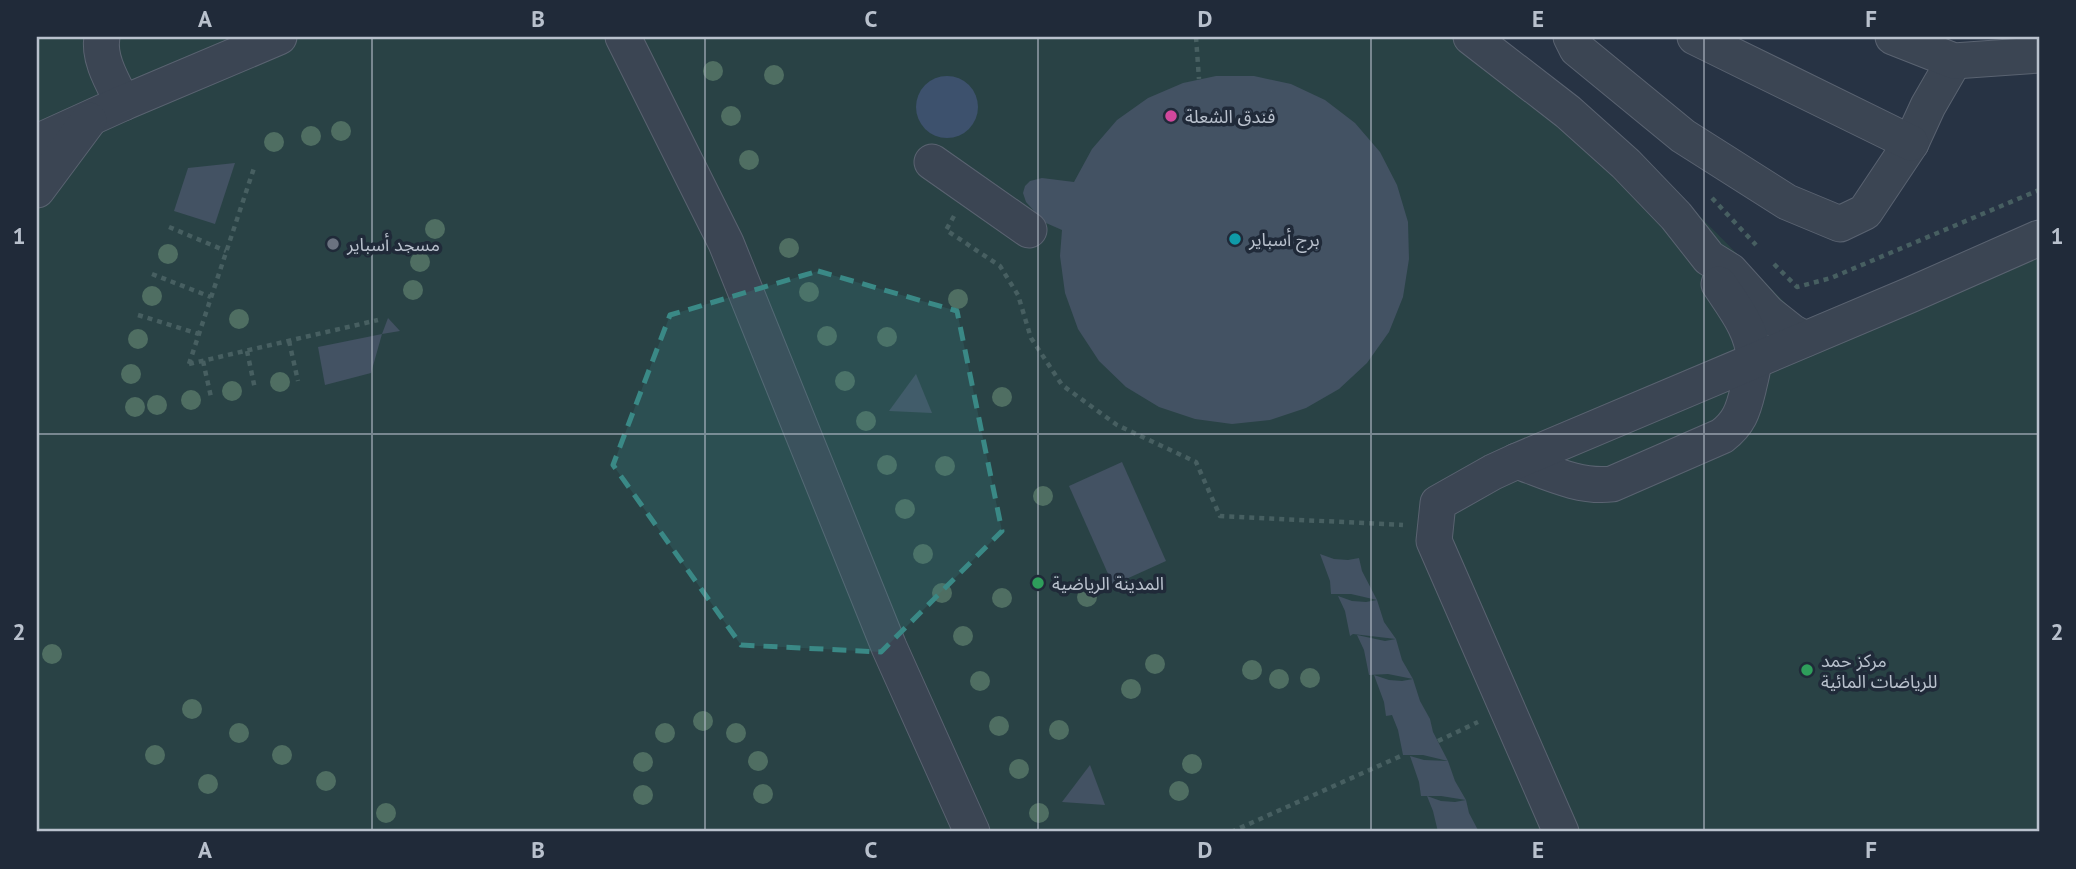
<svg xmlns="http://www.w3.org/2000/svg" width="2076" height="869" viewBox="0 0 2076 869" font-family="'PT Sans','Noto Sans Arabic',sans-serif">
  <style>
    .green { fill: #294245 }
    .water { fill: #3d516d }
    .building { fill: #435263 }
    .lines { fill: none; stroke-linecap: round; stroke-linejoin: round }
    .minor-casing { stroke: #5a6371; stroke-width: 37 }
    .path { stroke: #475f61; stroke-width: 4.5; stroke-dasharray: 5 5; stroke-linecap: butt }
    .minor { stroke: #3b4553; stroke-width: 35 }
    .tree { fill: #4f6e62 }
    .marked { fill: #3a8986; fill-opacity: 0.2; stroke: #3a8986; stroke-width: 5; stroke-dasharray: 14 9; stroke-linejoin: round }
    .grid { fill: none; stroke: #b9c1cd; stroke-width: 2; stroke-opacity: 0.55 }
    .hotel-dot { fill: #d1479c; stroke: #202a39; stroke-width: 2.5 }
    .culture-dot { fill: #0f9aa8; stroke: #202a39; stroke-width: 2.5 }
    .worship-dot { fill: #6b7280; stroke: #202a39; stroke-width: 2.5 }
    .leisure-dot { fill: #2e9e5b; stroke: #202a39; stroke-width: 2.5 }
    .labels { text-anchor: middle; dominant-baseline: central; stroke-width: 7; stroke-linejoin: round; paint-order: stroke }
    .poi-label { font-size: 18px; fill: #b9c1cd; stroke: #202a39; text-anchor: start }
    .neatline { fill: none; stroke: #b9c1cd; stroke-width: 2.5 }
    .grid-label { font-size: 23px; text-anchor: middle; font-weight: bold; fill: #b9c1cd }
  </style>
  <rect width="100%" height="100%" fill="#273344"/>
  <!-- green -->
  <polygon class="green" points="37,37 1471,37 1681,197 1816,334 2039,238 2039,832 37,832"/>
  <!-- water -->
  <circle class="water" cx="947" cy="107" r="31"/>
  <!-- building -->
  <g class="building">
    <polygon points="1216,76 1254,76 1291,84 1325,100 1355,123 1380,152 1397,185 1408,222 1409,259 1403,297 1389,332 1367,363 1339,389 1306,408 1270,420 1232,424 1195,419 1159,407 1126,387 1099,361 1078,329 1065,293 1060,256 1062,230 1046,223 1035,212 1026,202 1023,193 1025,186 1030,181 1042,178 1074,182 1092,149 1117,120 1148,98 1183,83"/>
    <polygon points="235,163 215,224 174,211 188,168"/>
    <polygon points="388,318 400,331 382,334"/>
    <polygon points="382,334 371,373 325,385 318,347"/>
    <polygon points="916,374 932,413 889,411"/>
    <polygon points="1122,462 1166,561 1113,585 1069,486"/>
    <polygon points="1320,554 1334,559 1348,560 1359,558 1362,571 1377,600 1351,594 1331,594 1330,581"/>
    <polygon points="1338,596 1352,601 1366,602 1377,600 1384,622 1396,639 1353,634 1350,636 1345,611"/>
    <polygon points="1357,635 1385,641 1396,639 1402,660 1413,679 1420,701 1430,719 1433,732 1448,761 1423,755 1403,755 1398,730 1392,715 1386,716 1384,702 1374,675 1389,680 1402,681 1413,679 1388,674 1369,675 1364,650"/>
    <polygon points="1410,756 1424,760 1448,761 1455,781 1466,800 1441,796 1421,796 1419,782"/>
    <polygon points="1090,765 1105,805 1062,802"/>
    <polygon points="1427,796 1441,801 1455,802 1466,800 1469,813 1479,832 1438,832 1433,811"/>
  </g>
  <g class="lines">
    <defs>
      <g id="minor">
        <path d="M102 37C98 59 113 83 123 103"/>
        <polyline points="623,37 726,243 889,647 972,832"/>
        <polyline points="1471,37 1568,112 1626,164 1676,216 1709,258 1730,271 1768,313 1792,332 1805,339"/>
        <polyline points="1571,37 1577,49 1683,136 1787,202 1840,224 1865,212 1911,143 1928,106 1954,61"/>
        <polyline points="1695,37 1911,143"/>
        <polyline points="1893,37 1954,61 2039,55"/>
        <polyline points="37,142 123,103 279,37"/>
        <polyline points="932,162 1029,230"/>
        <polyline points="37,190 89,120"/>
        <path d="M1517 461C1548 472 1579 488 1612 484L1722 436C1739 423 1743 411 1748 390 1750 380 1754 368 1754 358 1753 330 1734 307 1719 284"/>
        <polyline points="1561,832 1434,541 1438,503 1493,472 1517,461 1910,295 2039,238"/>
      </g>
    </defs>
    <!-- minor casing -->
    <use href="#minor" class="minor-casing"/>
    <!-- path -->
    <g class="path">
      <polyline points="1196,37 1199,79"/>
      <polyline points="1712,198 1756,245"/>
      <polyline points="954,216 946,230 1000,266 1018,295 1031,338 1062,385 1117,425 1196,462 1220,516 1403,525"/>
      <polyline points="169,227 226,251"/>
      <polyline points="1774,264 1797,287 1831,278 2039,190"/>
      <polyline points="152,274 211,297"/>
      <polyline points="138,315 199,334"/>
      <polyline points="289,341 298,381"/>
      <polyline points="247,351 255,389"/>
      <polyline points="203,361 211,397"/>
      <polyline points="189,364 254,168"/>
      <polyline points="189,364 378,320"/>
      <polyline points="1438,741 1478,722"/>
      <polyline points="1231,832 1403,755"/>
    </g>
    <!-- minor -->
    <use href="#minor" class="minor"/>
  </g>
  <!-- trees -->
  <g class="tree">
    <circle cx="713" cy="71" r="10"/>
    <circle cx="774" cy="75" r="10"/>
    <circle cx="731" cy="116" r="10"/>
    <circle cx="341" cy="131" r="10"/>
    <circle cx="311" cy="136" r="10"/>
    <circle cx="274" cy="142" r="10"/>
    <circle cx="749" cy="160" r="10"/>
    <circle cx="435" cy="229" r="10"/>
    <circle cx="789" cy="248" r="10"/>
    <circle cx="168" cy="254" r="10"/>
    <circle cx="420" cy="262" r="10"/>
    <circle cx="413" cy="290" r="10"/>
    <circle cx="809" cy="292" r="10"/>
    <circle cx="152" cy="296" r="10"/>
    <circle cx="958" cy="299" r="10"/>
    <circle cx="239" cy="319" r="10"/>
    <circle cx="827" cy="336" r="10"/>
    <circle cx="887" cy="337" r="10"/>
    <circle cx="138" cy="339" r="10"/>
    <circle cx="131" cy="374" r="10"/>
    <circle cx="845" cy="381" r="10"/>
    <circle cx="280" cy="382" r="10"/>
    <circle cx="232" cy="391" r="10"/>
    <circle cx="1002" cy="397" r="10"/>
    <circle cx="191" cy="400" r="10"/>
    <circle cx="157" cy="405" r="10"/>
    <circle cx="135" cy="407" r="10"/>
    <circle cx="866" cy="421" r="10"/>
    <circle cx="887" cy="465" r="10"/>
    <circle cx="945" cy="466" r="10"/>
    <circle cx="1043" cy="496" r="10"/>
    <circle cx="905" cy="509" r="10"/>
    <circle cx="923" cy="554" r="10"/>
    <circle cx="942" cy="593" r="10"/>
    <circle cx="1087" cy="597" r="10"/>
    <circle cx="1002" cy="598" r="10"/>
    <circle cx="963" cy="636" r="10"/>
    <circle cx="52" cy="654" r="10"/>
    <circle cx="1155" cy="664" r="10"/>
    <circle cx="1252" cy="670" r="10"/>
    <circle cx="1310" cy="678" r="10"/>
    <circle cx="1279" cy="679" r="10"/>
    <circle cx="980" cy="681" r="10"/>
    <circle cx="1131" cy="689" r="10"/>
    <circle cx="192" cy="709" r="10"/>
    <circle cx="703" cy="721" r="10"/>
    <circle cx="999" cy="726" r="10"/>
    <circle cx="1059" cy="730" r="10"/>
    <circle cx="239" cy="733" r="10"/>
    <circle cx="665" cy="733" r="10"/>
    <circle cx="736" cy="733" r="10"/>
    <circle cx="155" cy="755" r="10"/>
    <circle cx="282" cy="755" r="10"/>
    <circle cx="758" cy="761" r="10"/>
    <circle cx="643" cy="762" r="10"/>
    <circle cx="1192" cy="764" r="10"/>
    <circle cx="1019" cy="769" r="10"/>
    <circle cx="326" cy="781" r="10"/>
    <circle cx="208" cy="784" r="10"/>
    <circle cx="1179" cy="791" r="10"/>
    <circle cx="763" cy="794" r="10"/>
    <circle cx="643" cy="795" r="10"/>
    <circle cx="386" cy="813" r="10"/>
    <circle cx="1039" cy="813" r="10"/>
  </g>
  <!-- marked area -->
  <path class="marked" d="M818 271 957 311 1002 531 881 652 741 645 613 465 670 315Z"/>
  <!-- grid -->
  <path class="grid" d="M372 37V832M705 37V832M1038 37V832M1371 37V832M1704 37V832M37 434H2039"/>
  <!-- markers -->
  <circle class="hotel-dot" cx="1171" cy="116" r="7"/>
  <circle class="culture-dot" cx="1235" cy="239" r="7"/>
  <circle class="worship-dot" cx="333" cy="244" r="7"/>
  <g class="leisure-dot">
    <circle cx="1038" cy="583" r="7"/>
    <circle cx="1807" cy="670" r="7"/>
  </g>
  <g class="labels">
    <!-- poi labels -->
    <g class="poi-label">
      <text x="1185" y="116">فندق الشعلة</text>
      <text x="1249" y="239">برج أسباير</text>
      <text x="347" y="244">مسجد أسباير</text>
      <text x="1052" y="583">المدينة الرياضية</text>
      <text x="1821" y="660">مركز حمد<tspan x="1821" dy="21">للرياضات المائية</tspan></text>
    </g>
  </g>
  <!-- border -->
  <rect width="2076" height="869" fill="none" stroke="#202a39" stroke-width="77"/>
  <rect x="38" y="38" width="2000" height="792" class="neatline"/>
  <g class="grid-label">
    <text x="205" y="27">A</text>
    <text x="538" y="27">B</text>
    <text x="871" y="27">C</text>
    <text x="1205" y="27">D</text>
    <text x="1538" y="27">E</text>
    <text x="1871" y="27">F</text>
    <text x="19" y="244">1</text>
    <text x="2057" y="244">1</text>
    <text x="19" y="640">2</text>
    <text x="2057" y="640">2</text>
    <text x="205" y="858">A</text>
    <text x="538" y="858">B</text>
    <text x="871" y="858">C</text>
    <text x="1205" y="858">D</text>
    <text x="1538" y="858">E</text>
    <text x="1871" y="858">F</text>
  </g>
</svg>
